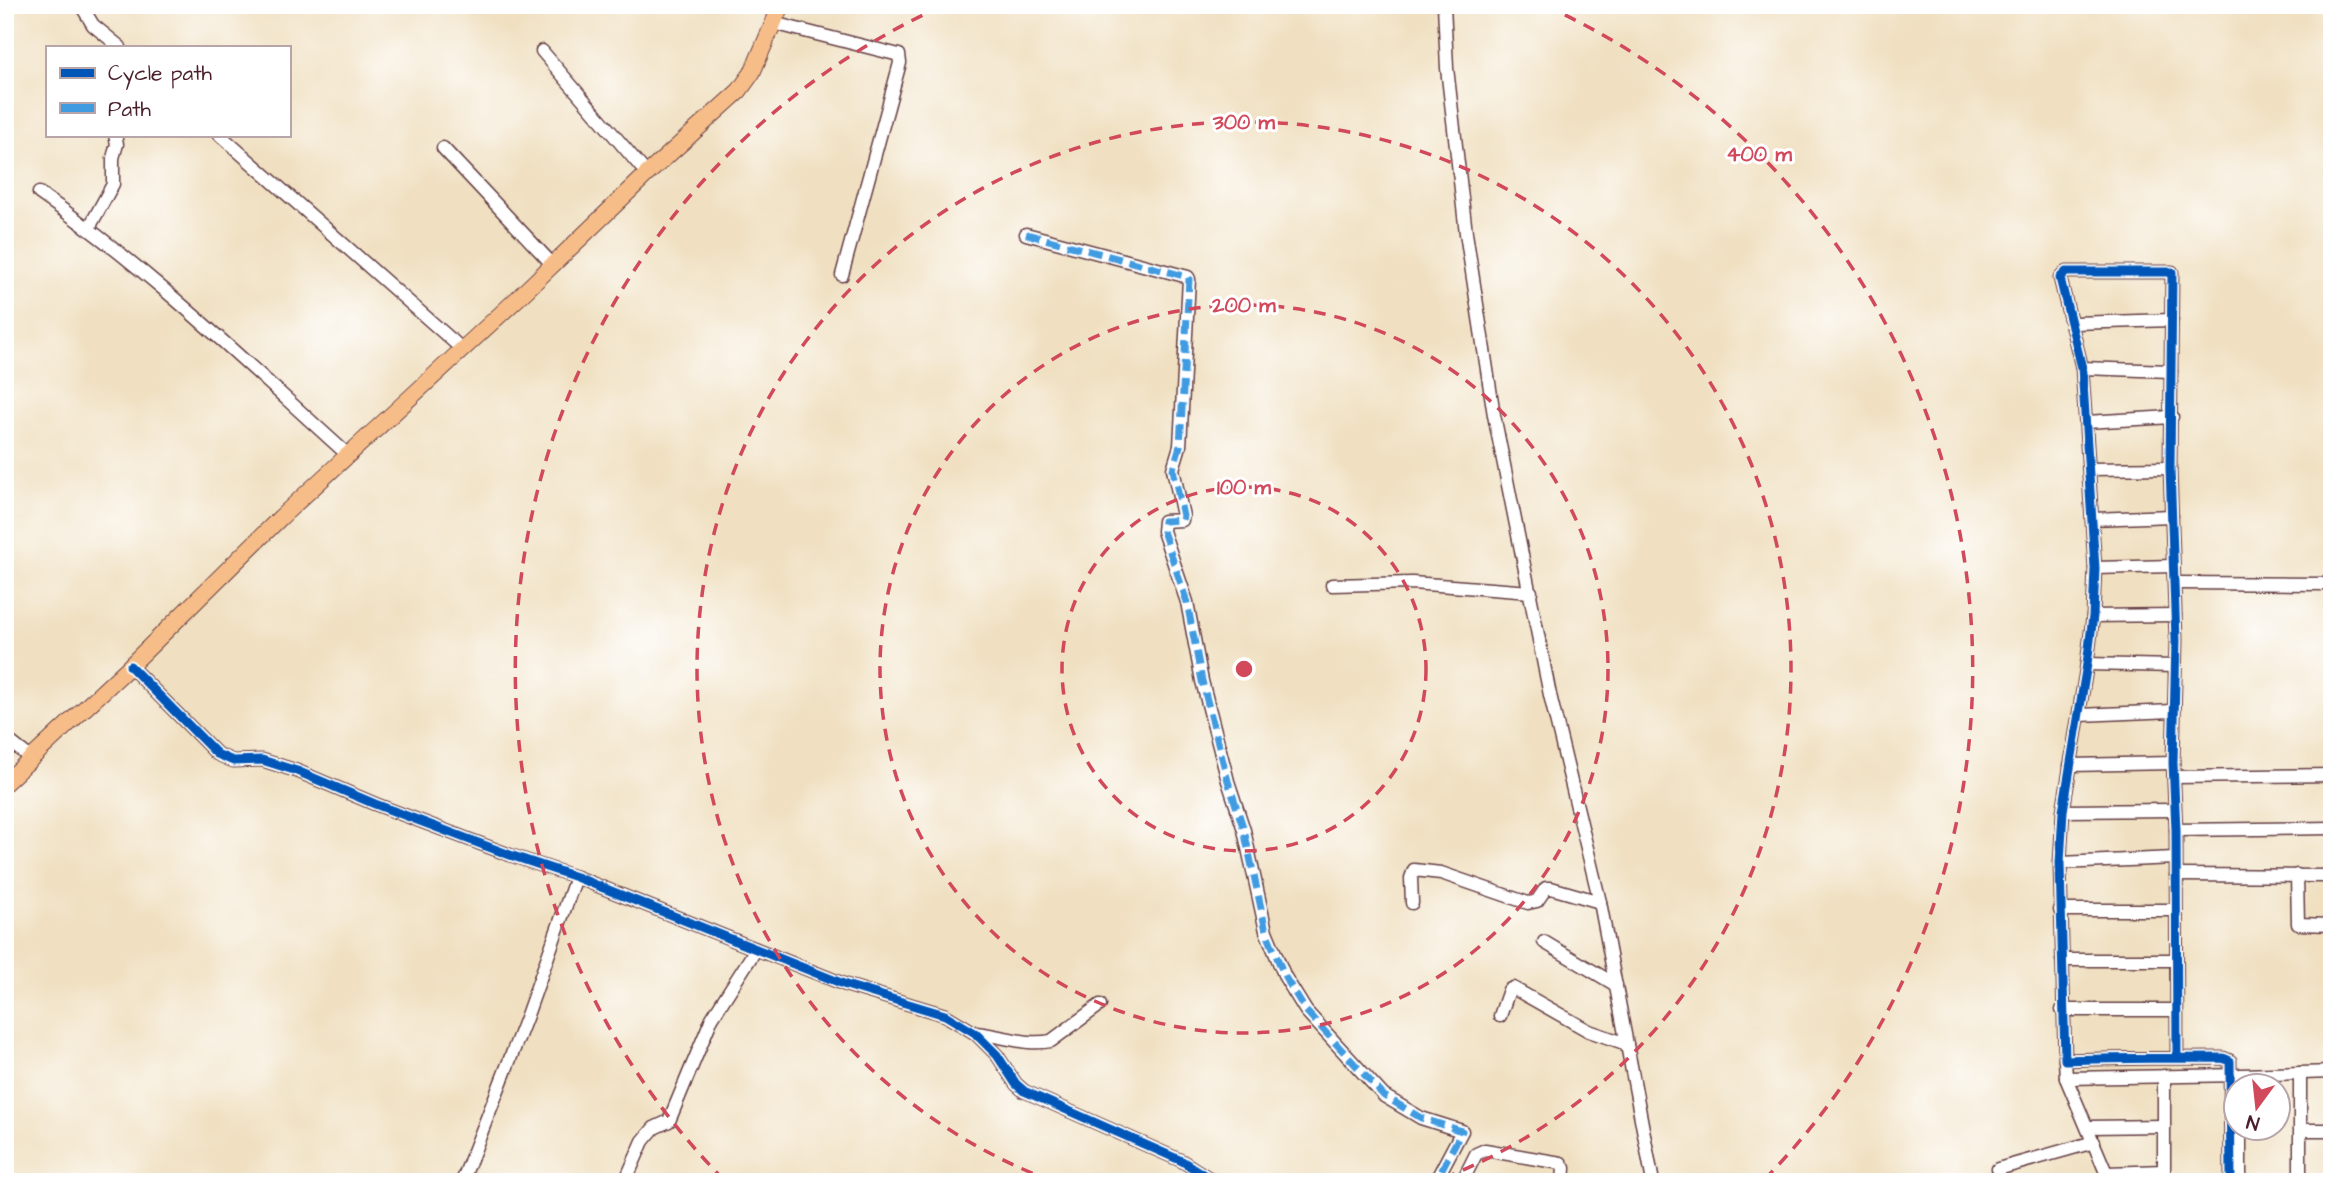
<svg xmlns="http://www.w3.org/2000/svg" width="2337" height="1187" viewBox="0 0 2337 1187" font-family="'Architects Daughter',sans-serif">
  <style>
    .lines { fill: none; stroke-linecap: round; stroke-linejoin: round }
    .minor-casing { stroke: #633c42; stroke-width: 15 }
    .major-casing { stroke: #633c42; stroke-width: 18 }
    .minor { stroke: #fff; stroke-width: 12 }
    .major { stroke: #f7bd88; stroke-width: 16 }
    .quiet { stroke: #409be1; stroke-width: 7; stroke-dasharray: 14 7; stroke-linecap: butt }
    .cycleway-casing { stroke: #fff; stroke-width: 13 }
    .cycleway { stroke: #0057b8; stroke-width: 9 }
    .ring { fill: none; stroke: #d1495b; stroke-width: 3.5; stroke-dasharray: 12 9 }
    .centre { fill: #d1495b; stroke: #fff; stroke-width: 3.5 }
    .ring-label { font-size: 21px; text-anchor: middle; font-weight: bold; fill: #d1495b; stroke: #fff; stroke-width: 6; stroke-linejoin: round; paint-order: stroke }
  </style>
  <rect width="100%" height="100%" fill="#fff"/>
  <filter id="ink" filterUnits="userSpaceOnUse"><feTurbulence type="fractalNoise" baseFrequency=".0143" numOctaves="2"/><feDisplacementMap in="SourceGraphic" scale="14" xChannelSelector="R" yChannelSelector="G"/><feConvolveMatrix kernelMatrix="1 2 1 2 8 2 1 2 1" color-interpolation-filters="sRGB"/></filter>
  <filter id="wash" filterUnits="userSpaceOnUse"><feTurbulence type="fractalNoise" baseFrequency=".00686" numOctaves="4" result="noise"/><feDisplacementMap in="SourceGraphic" scale="28" xChannelSelector="R" yChannelSelector="G"/><feGaussianBlur stdDeviation="1.57" result="paint"/><feColorMatrix in="noise" values="0 0 0 0 0 0 0 0 0 0 0 0 0 0 0 0 0 1.4 0 .05"/><feComposite in="paint" operator="in"/></filter>
  <g filter="url(#wash)">
    <rect width="100%" height="100%" fill="#f0e0c1"/>
  </g>
  <g filter="url(#ink)">
    <g class="lines">
      <defs>
        <g id="minor">
          <polyline points="81,5 93,25 120,47"/>
          <polyline points="1444,5 1447,68 1466,233 1494,415 1550,695 1600,902 1653,1182"/>
          <polyline points="773,23 899,55 900,63 842,275"/>
          <polyline points="542,51 647,174"/>
          <polyline points="220,135 462,349"/>
          <polyline points="443,148 552,264"/>
          <path d="M39 193C150 269 248 365 348 455"/>
          <polyline points="89,228 113,184 113,158 117,144 115,135"/>
          <polyline points="1026,234 1188,277 1189,279 1180,446 1173,469 1183,516 1182,520 1164,521 1163,531 1187,602 1202,681 1228,781 1244,830 1266,931 1285,977 1306,1011 1384,1096 1421,1118 1462,1131 1435,1182"/>
          <polyline points="2073,323 2172,320"/>
          <polyline points="2082,368 2171,371"/>
          <polyline points="2086,422 2172,417"/>
          <polyline points="2089,469 2170,468"/>
          <polyline points="2093,519 2172,516"/>
          <polyline points="2095,568 2172,566"/>
          <polyline points="2175,583 2332,584"/>
          <polyline points="1332,585 1412,583 1531,592"/>
          <polyline points="2093,616 2175,615"/>
          <polyline points="2087,664 2175,666"/>
          <polyline points="130,666 217,754 233,761 262,760 297,771 375,804 510,855 576,877 846,985 945,1015 975,1033 997,1055 1016,1084 1024,1091 1182,1161 1215,1182"/>
          <polyline points="2080,715 2173,711"/>
          <polyline points="5,738 32,759"/>
          <polyline points="2070,765 2173,763"/>
          <polyline points="2174,777 2332,775"/>
          <polyline points="2063,811 2174,810"/>
          <polyline points="2176,830 2332,828"/>
          <polyline points="2060,863 2175,858"/>
          <polyline points="2176,875 2332,876"/>
          <polyline points="2297,875 2298,924 2332,925"/>
          <polyline points="1412,903 1411,878 1414,870 1441,873 1528,903 1537,901 1546,888 1551,888 1600,902"/>
          <polyline points="2060,910 2176,910"/>
          <polyline points="1544,942 1616,985"/>
          <polyline points="2062,960 2175,960"/>
          <polyline points="2062,1010 2176,1010"/>
          <polyline points="1500,1016 1509,990 1513,988 1589,1031 1627,1044"/>
          <path d="M975 1033C1001 1035 1025 1046 1051 1041L1100 1005"/>
          <path d="M2177 1058 2176 830 2173 763 2176 640 2170 468 2172 272H2066L2060 278 2082 368 2095 568 2093 616 2087 664 2063 811 2060 863 2065 1060C2117 1058 2170 1058 2223 1058L2230 1061 2231 1182"/>
          <polyline points="2065,1060 2066,1078 2110,1182"/>
          <polyline points="2164,1076 2164,1182"/>
          <polyline points="2066,1078 2242,1075 2332,1072"/>
          <polyline points="2089,1127 2164,1126"/>
          <polyline points="2301,1130 2332,1130"/>
          <polyline points="1998,1169 2094,1142"/>
          <polyline points="2107,1173 2164,1171"/>
          <polyline points="462,1182 526,1018 576,877"/>
          <polyline points="625,1182 643,1141 654,1128 669,1121 712,1018 756,949"/>
          <polyline points="1462,1182 1476,1154 1485,1150 1561,1163 1564,1168 1563,1182"/>
          <polyline points="2240,1182 2240,1128"/>
          <polyline points="2300,1182 2300,1073"/>
        </g>
        <polyline id="major" points="5,783 130,666 281,517 517,299 647,174 739,91 752,73 781,5"/>
      </defs>
      <!-- minor casing -->
      <use href="#minor" class="minor-casing"/>
      <!-- major casing -->
      <use href="#major" class="major-casing"/>
      <!-- minor -->
      <use href="#minor" class="minor"/>
      <!-- major -->
      <use href="#major" class="major"/>
      <!-- quiet -->
      <polyline class="quiet" points="1026,234 1188,277 1189,279 1180,446 1173,469 1183,516 1182,520 1164,521 1163,531 1187,602 1202,681 1228,781 1244,830 1266,931 1285,977 1306,1011 1384,1096 1421,1118 1462,1131 1435,1182"/>
      <defs>
        <g id="cycleway">
          <polyline points="130,666 217,754 233,761 262,760 297,771 375,804 510,855 576,877 846,985 945,1015 975,1033 997,1055 1016,1084 1024,1091 1182,1161 1215,1182"/>
          <path d="M2177 1058 2176 830 2173 763 2176 640 2170 468 2172 272H2066L2060 278 2082 368 2095 568 2093 616 2087 664 2063 811 2060 863 2065 1060C2117 1058 2170 1058 2223 1058L2230 1061 2231 1182"/>
        </g>
      </defs>
      <!-- cycleway casing -->
      <use href="#cycleway" class="cycleway-casing"/>
      <!-- cycleway -->
      <use href="#cycleway" class="cycleway"/>
    </g>
  </g>
  <!-- distance rings -->
  <g class="ring">
    <circle cx="1244" cy="669" r="182"/>
    <circle cx="1244" cy="669" r="364"/>
    <path d="M1052 1181A547 547 0 1 1 1436 1181"/>
    <path d="M724 1180A729 729 0 0 1 942 6M1546 6A729 729 0 0 1 1764 1180"/>
  </g>
  <circle cx="1244" cy="669" r="10" class="centre"/>
  <g class="ring-label">
    <text x="1244" y="129">300 m</text>
    <text x="1759" y="161">400 m</text>
    <text x="1244" y="312">200 m</text>
    <text x="1244" y="494">100 m</text>
  </g>
  <!-- margin -->
  <rect width="2337" height="1187" fill="none" stroke="#fff" stroke-width="28"/>
  <!-- legend -->
  <rect x="46" y="46" width="245" height="91" fill="#ffffff" stroke="#b7a5aa" stroke-width="2"/>
  <rect x="60" y="68" width="35" height="10" fill="#0057b8" stroke="#b7a5aa" stroke-width="2"/>
  <text x="108" y="80" font-size="21" fill="#4a1f2b">Cycle path</text>
  <rect x="60" y="103" width="35" height="10" fill="#409be1" stroke="#b7a5aa" stroke-width="2"/>
  <text x="108" y="116" font-size="21" fill="#4a1f2b">Path</text>
  <!-- north arrow -->
  <g transform="translate(2257 1107) rotate(195)"><circle r="33" fill="#ffffff" stroke="#b7a5aa" stroke-width="2"/>
  <path d="M0-5L12 26L0 18L-12 26Z" fill="#d1495b"/>
  <text y="-10" font-size="19" font-weight="bold" text-anchor="middle" fill="#4a1f2b">N</text>
  </g>
</svg>
